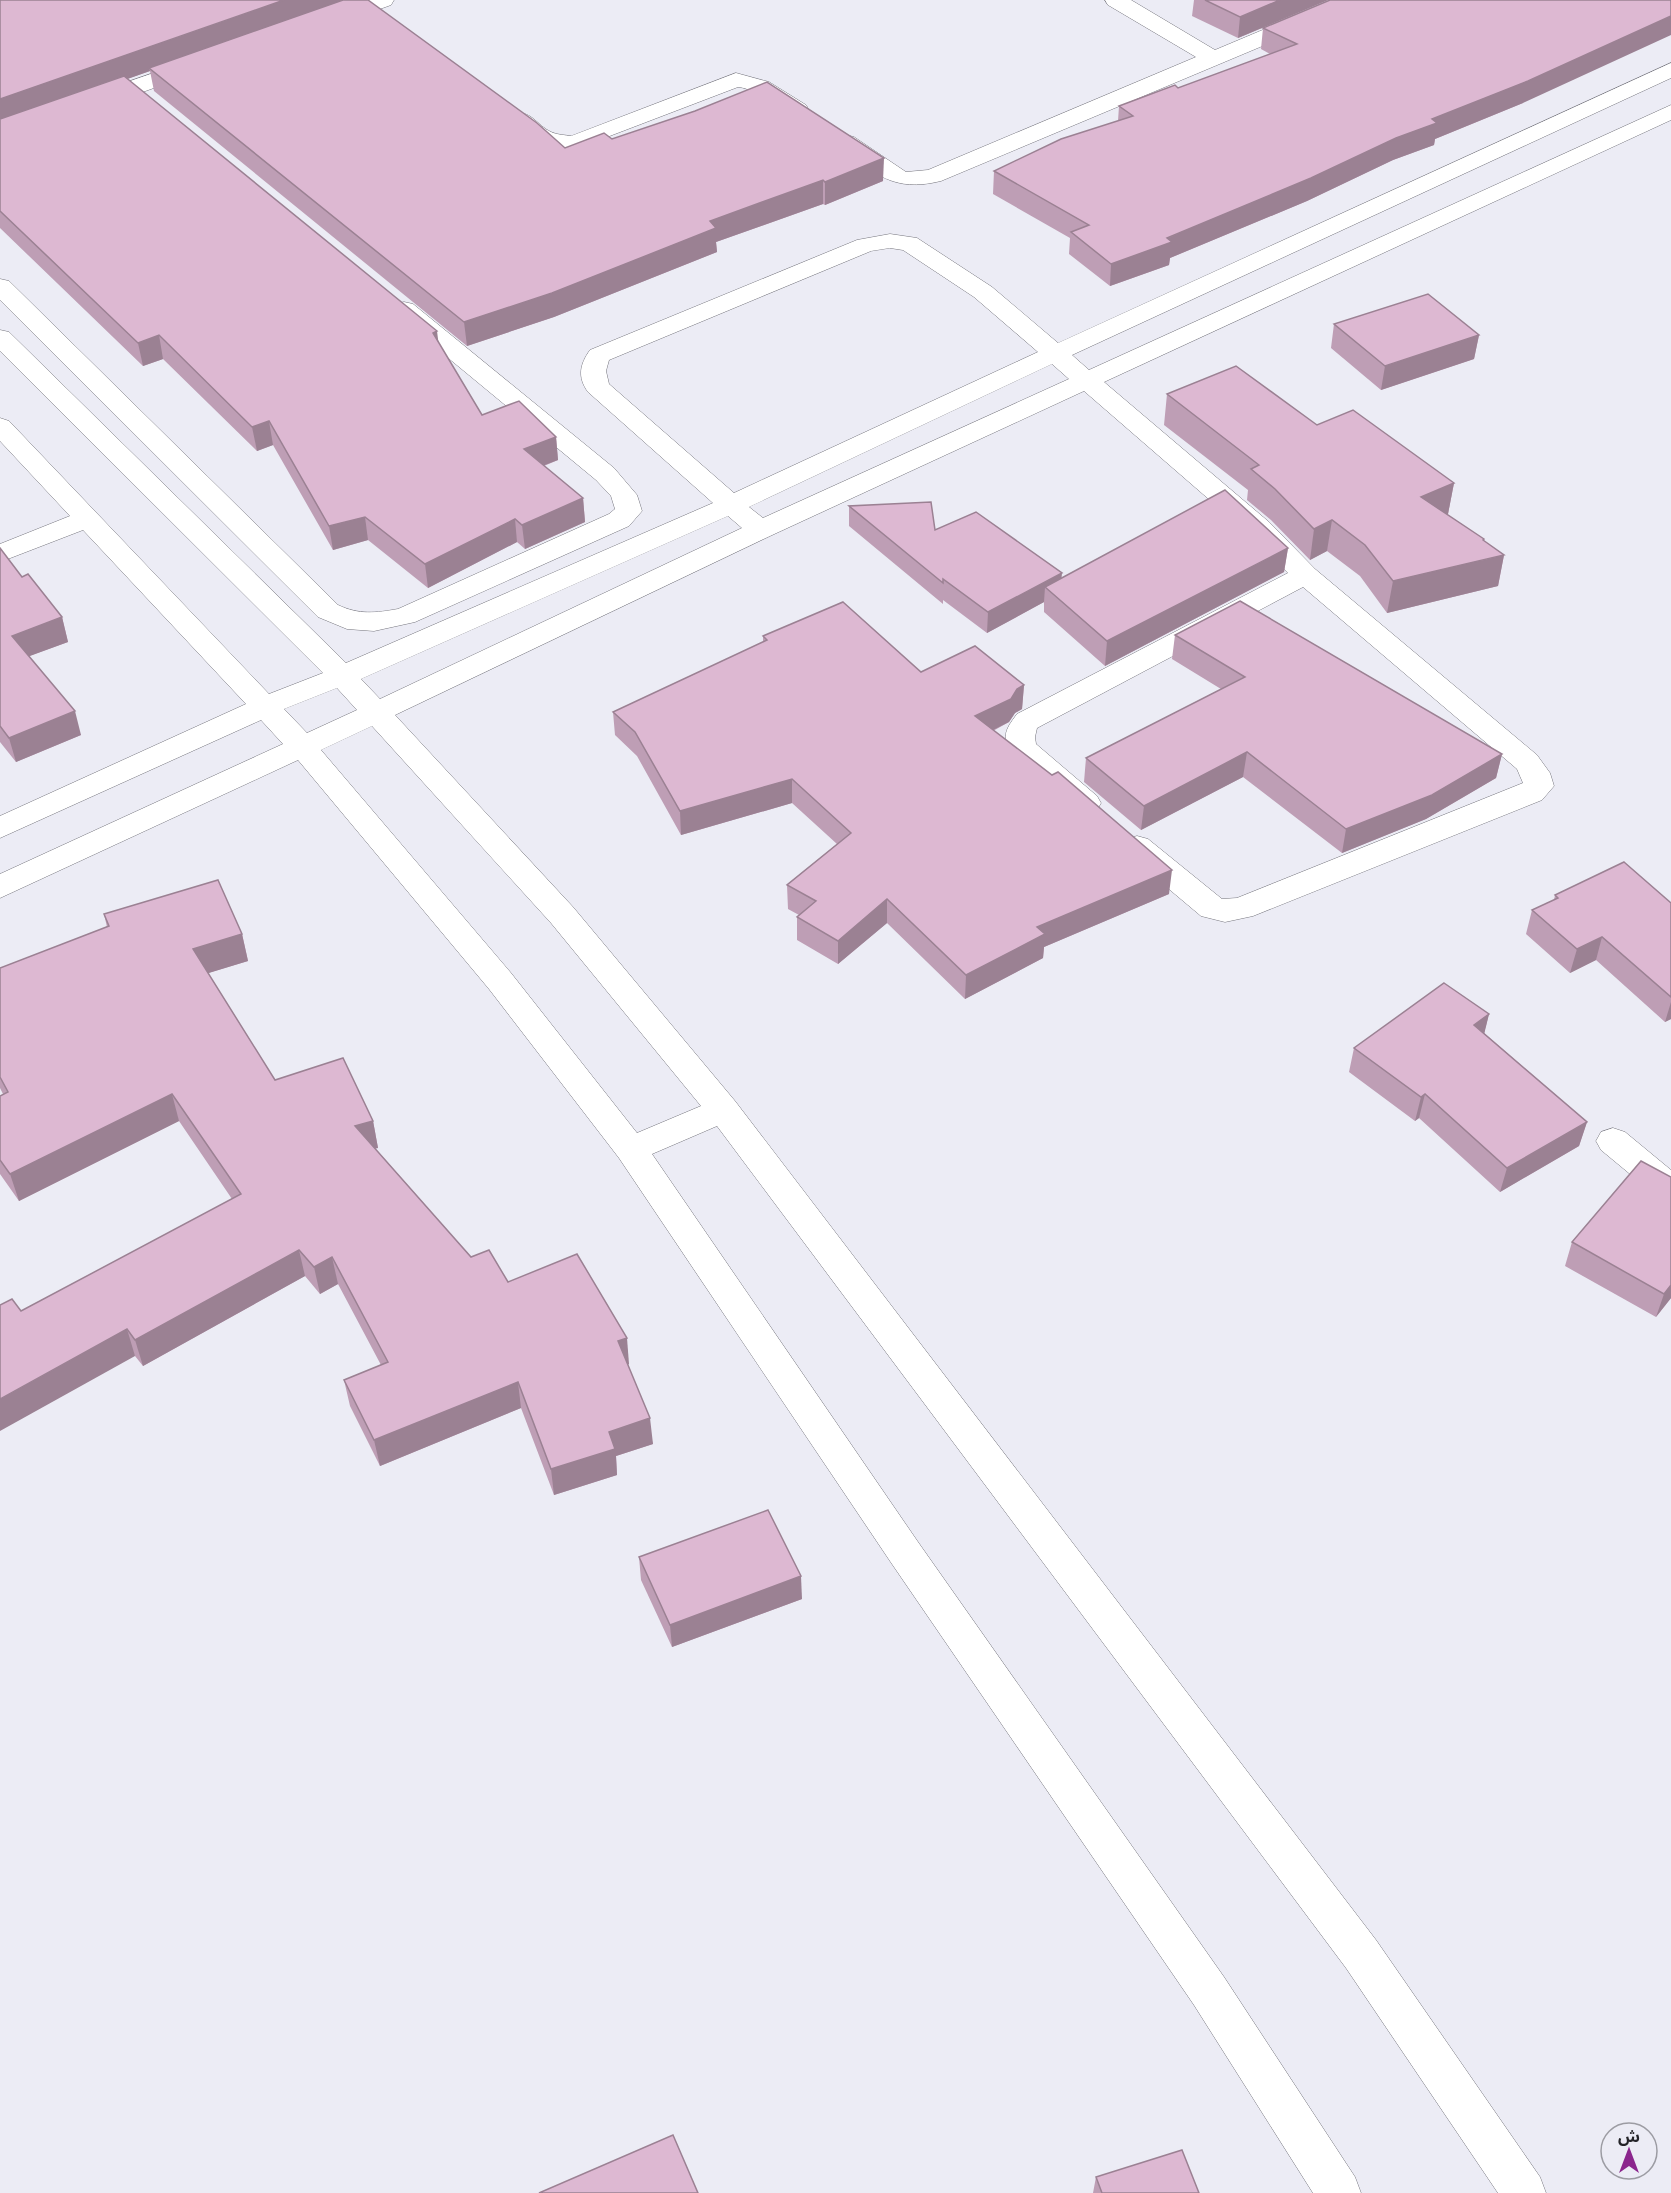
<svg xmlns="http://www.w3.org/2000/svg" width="1671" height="2193" viewBox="0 0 1671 2193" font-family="'Public Sans','Noto Sans Arabic',sans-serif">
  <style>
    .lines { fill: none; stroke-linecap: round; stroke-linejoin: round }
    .minor-casing { stroke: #75757d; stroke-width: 1 }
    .minor { fill: #fff; fill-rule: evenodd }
    .wall { fill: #be9eb5 }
    .shaded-wall { fill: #9b8193 }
    .building { fill: #ddb8d2; stroke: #9b8193; stroke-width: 1.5 }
  </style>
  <rect width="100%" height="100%" fill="#ececf5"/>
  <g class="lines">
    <defs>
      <g id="minor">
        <polygon points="363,0 394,0 391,5 338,24 330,25 322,24 319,19 322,14"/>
        <path d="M1105 0H1131L1215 50 1334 0H1363L1360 5 941 181C892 193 876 173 838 147L835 142 838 137 846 135 854 137 906 172 928 170 1196 57 1108 5Z"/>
        <polygon points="194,59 202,61 205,66 202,71 103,106 95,108 87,106 84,101 87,96"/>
        <path d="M1671 63V78L1072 355 1089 370 1671 105V120L1104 382 1269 522 1315 569 1537 755 1550 773 1554 786 1542 800 1253 916 1225 922 1201 916 1126 853 1122 846 1126 839 1137 836 1148 839 1222 899 1237 898 1523 783 1517 769 1303 587 1037 728 1035 737 1036 744 1097 796 1101 803 1097 810C1090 812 1085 813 1078 811 1063 805 1008 756 1006 740 1004 730 1012 721 1017 714L1288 573 1249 534 1084 391 770 536 395 715 573 907 735 1101 1376 1940 1540 2177 1546 2193H1498L1346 1968 717 1126 652 1154 918 1542 1224 1977 1355 2177 1361 2193H1313L1194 2005 892 1564 619 1158 489 989 298 760 0 898V874L283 744 261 720 0 838V816L246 704 83 530 0 562V544L70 516 0 441V418L9 421 269 694 323 673 0 351V330L9 332 346 663 713 503 588 392C577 377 580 364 590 350L857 240 890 234 917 238 992 287 1058 343ZM890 248 903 250 974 297 1038 352 734 493 609 384 606 371 609 360 871 251ZM1052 364 1069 379 763 518 749 507ZM728 516 742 528 380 699 361 679ZM337 688 357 710 307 733 284 709ZM372 726 551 923 701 1106 637 1133 511 973 321 750Z"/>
        <path d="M736 73 769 82 806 105 809 110 806 115C781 121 763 89 738 87L573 150 536 143 509 119 512 114C531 109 536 125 551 132 557 135 565 135 571 136Z"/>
        <path d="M0 279 9 281 338 605C359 615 376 613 398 609L609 514 615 509 611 496 596 480 395 314 392 309 395 304 404 302 413 304 614 468 637 495 642 511 629 526 415 622 374 631 347 629 318 617 0 300Z"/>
        <polygon points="1613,1128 1625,1132 1671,1170 1671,1202 1659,1198 1601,1150 1596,1141 1601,1132"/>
      </g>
    </defs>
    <!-- minor casing -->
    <use href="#minor" class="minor-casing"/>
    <!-- minor -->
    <use href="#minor" class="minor"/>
  </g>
  <!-- wall -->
  <g class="wall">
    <polygon points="0,0 565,148 612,139 883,181 825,205 823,204 716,242 717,252 554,317 467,346 154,91 150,71 127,79 438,342 482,415 556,437 558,460 544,466 583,498 585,522 525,549 517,542 428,588 368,540 333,550 273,445 257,451 163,359 143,366 0,228"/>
    <polygon points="1194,0 1328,0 1238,38 1192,16"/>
    <polygon points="1263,28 1523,103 1435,139 1434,145 1393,160 1307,201 1170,258 1169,265 1110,286 1069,254 1070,238 993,194 994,171 1118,121 1119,106 1178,88 1270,54 1261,49"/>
    <polygon points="1334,324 1479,335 1474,359 1381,390 1331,348"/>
    <polygon points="1167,394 1317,425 1454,483 1448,514 1447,514 1504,555 1498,586 1387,613 1360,576 1327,551 1310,560 1271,520 1247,500 1248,490 1164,425"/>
    <polygon points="849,506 935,530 1061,579 1288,548 1284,572 1105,666 1044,612 1044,602 987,633 943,600 943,604 849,526"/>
    <polygon points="0,548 22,577 62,617 68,642 29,656 81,735 16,762 0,742"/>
    <polygon points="1175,635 1502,754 1496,778 1426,819 1342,853 1243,777 1141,830 1084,782 1086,758 1221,689 1172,659"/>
    <polygon points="763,636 921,672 1024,685 1022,709 1015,713 1009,722 993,731 1169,894 1044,947 1043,958 965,999 887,923 838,964 797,940 797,917 799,915 788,909 787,885 837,844 792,803 681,835 637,756 615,735 613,712 763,642"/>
    <polygon points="1555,895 1671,903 1671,1019 1665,1022 1596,960 1570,973 1526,934 1532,910 1554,900"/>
    <polygon points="104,914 242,934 248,961 208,973 275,1080 373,1121 378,1148 375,1148 471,1257 508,1282 629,1364 627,1365 653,1444 616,1456 617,1475 554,1495 521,1408 380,1466 350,1406 344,1380 381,1365 338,1284 320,1294 305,1276 143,1366 135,1356 21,1311 232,1199 179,1121 19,1201 0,1174 0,1096 3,1094 0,1088 0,968 107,927"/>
    <polygon points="1489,1014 1484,1033 1587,1122 1579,1146 1500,1192 1419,1118 1415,1121 1349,1072 1354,1048"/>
    <polygon points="1671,1177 1671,1298 1656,1317 1565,1266 1572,1242"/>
    <polygon points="639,1557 802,1599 672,1647 641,1580"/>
    <polygon points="1096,2177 1199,2193 1093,2193"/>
  </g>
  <!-- shaded-wall -->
  <g class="shaded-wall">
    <polygon points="284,0 350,0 149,68 150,71 0,124 0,99"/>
    <polygon points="1280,0 1328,0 1238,38 1240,17"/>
    <polygon points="1671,16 1671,35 1523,103 1435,139 1434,145 1393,160 1307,201 1170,258 1169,265 1110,286 1111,264 1432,119"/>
    <polygon points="884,158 883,181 825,205 825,182"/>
    <polygon points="823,180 823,204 716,242 717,252 554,317 467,346 464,322 710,221"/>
    <polygon points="437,331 440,355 433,333"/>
    <polygon points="159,335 163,359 143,366 138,343"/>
    <polygon points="1479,335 1474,359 1381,390 1385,366"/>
    <polygon points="269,421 273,445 257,451 252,427"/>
    <polygon points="556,437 558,460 526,472 524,449"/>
    <polygon points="1454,483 1448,514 1415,528 1421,497"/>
    <polygon points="583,498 585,522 525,549 522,525"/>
    <polygon points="365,517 368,540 333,550 329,526"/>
    <polygon points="515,519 517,542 428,588 425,564"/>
    <polygon points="1332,520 1327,551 1310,560 1314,529"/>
    <polygon points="1484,539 1480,561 1504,555 1498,586 1387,613 1393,581"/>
    <polygon points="1288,548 1284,572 1105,666 1107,641"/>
    <polygon points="1062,573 1060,594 1045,587 1044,602 987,633 988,612"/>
    <polygon points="62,617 68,642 19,660 12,636"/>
    <polygon points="1024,685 1022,709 1015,713 1009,722 973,740 975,716"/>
    <polygon points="75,711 81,735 16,762 9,738"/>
    <polygon points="1247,752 1243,777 1141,830 1144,806"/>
    <polygon points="1502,754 1496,778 1426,819 1342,853 1346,829"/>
    <polygon points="792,779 792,803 681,835 680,811"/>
    <polygon points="1172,870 1169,894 1044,947 1043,958 965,999 966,975 1037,927"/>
    <polygon points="887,899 887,923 838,964 838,941"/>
    <polygon points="242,934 248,961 199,976 193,949"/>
    <polygon points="1602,937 1596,960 1570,973 1577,949"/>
    <polygon points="1671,1002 1671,1019 1665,1022"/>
    <polygon points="1489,1014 1483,1039 1474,1025"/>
    <polygon points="172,1094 179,1121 19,1201 10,1174"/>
    <polygon points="1425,1094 1419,1118 1415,1121 1421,1097"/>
    <polygon points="373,1121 378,1148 360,1153 355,1126"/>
    <polygon points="1587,1122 1579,1146 1500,1192 1507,1168"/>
    <polygon points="299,1250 305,1276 143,1366 135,1340"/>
    <polygon points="332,1257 338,1284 320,1294 314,1267"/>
    <polygon points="1671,1285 1671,1298 1656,1317 1664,1294"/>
    <polygon points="127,1329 135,1356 0,1431 0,1399"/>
    <polygon points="627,1338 629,1364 620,1368 618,1341"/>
    <polygon points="518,1382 521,1408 380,1466 374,1440"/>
    <polygon points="650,1418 653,1444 616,1456 617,1475 554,1495 551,1469 609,1432"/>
    <polygon points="801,1576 802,1599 672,1647 670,1625"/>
  </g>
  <!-- building -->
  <g class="building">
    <polygon points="0,0 284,0 0,99"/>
    <polygon points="343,0 368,0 537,123 565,148 604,133 612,139 695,111 767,82 884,158 825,182 823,180 710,221 716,228 552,293 464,322 149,68"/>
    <polygon points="1205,0 1280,0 1240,17"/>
    <polygon points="1330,0 1671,0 1671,16 1528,81 1432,119 1437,123 1396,138 1311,178 1167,238 1172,242 1111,264 1071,232 1089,225 994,171 1061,139 1133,116 1119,106 1175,85 1178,88 1297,44 1263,28"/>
    <polygon points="124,76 437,331 433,333 482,415 519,401 556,437 524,449 583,498 522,525 515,519 425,564 365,517 329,526 269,421 252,427 159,335 138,343 0,211 0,119"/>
    <polygon points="1428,294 1479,335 1385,366 1334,324"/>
    <polygon points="1236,366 1317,425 1353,410 1454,483 1421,497 1484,539 1483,540 1504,555 1393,581 1365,545 1332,520 1314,529 1275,489 1251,469 1259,465 1167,394"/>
    <polygon points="1225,490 1288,548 1107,641 1045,587"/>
    <polygon points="931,502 935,530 976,512 1062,573 988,612 943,579 943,583 849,506"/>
    <polygon points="0,548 22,577 28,574 62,617 12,636 75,711 9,738 0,726"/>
    <polygon points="1240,601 1502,754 1432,795 1346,829 1247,752 1144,806 1086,758 1245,677 1175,635"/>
    <polygon points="843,602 921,672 975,646 1024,685 1017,689 1011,699 975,716 1052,775 1058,772 1172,870 1037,927 1045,934 966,975 887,899 838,941 797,917 816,901 787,885 851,833 792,779 680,811 635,732 613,712 767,640 763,636"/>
    <polygon points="1624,862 1671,903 1671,997 1602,937 1577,949 1532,910 1558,898 1555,895"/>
    <polygon points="218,880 242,934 193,949 275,1080 343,1058 373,1121 355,1126 471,1257 489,1250 508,1282 577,1254 627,1338 618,1341 650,1418 609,1432 615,1449 551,1469 518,1382 374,1440 344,1380 388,1362 332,1257 314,1267 299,1250 135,1340 127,1329 0,1399 0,1305 12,1299 21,1311 241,1194 172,1094 10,1174 0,1160 0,1096 8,1092 0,1077 0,968 109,926 104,914"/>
    <polygon points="1444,983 1489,1014 1474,1025 1587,1122 1507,1168 1425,1094 1421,1097 1354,1048"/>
    <polygon points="1641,1161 1671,1177 1671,1285 1664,1294 1572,1242"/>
    <polygon points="768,1510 801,1576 670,1625 639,1557"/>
    <polygon points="673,2135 698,2193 539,2193"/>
    <polygon points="1182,2150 1199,2193 1102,2193 1096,2177"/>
  </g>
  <!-- north arrow -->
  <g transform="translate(1629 2151)"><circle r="28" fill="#ececf5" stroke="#9c9ca3" stroke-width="1.5"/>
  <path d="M0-4.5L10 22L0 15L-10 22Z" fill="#8b268d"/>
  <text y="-9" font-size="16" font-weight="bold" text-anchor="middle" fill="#242428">ش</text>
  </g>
</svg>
